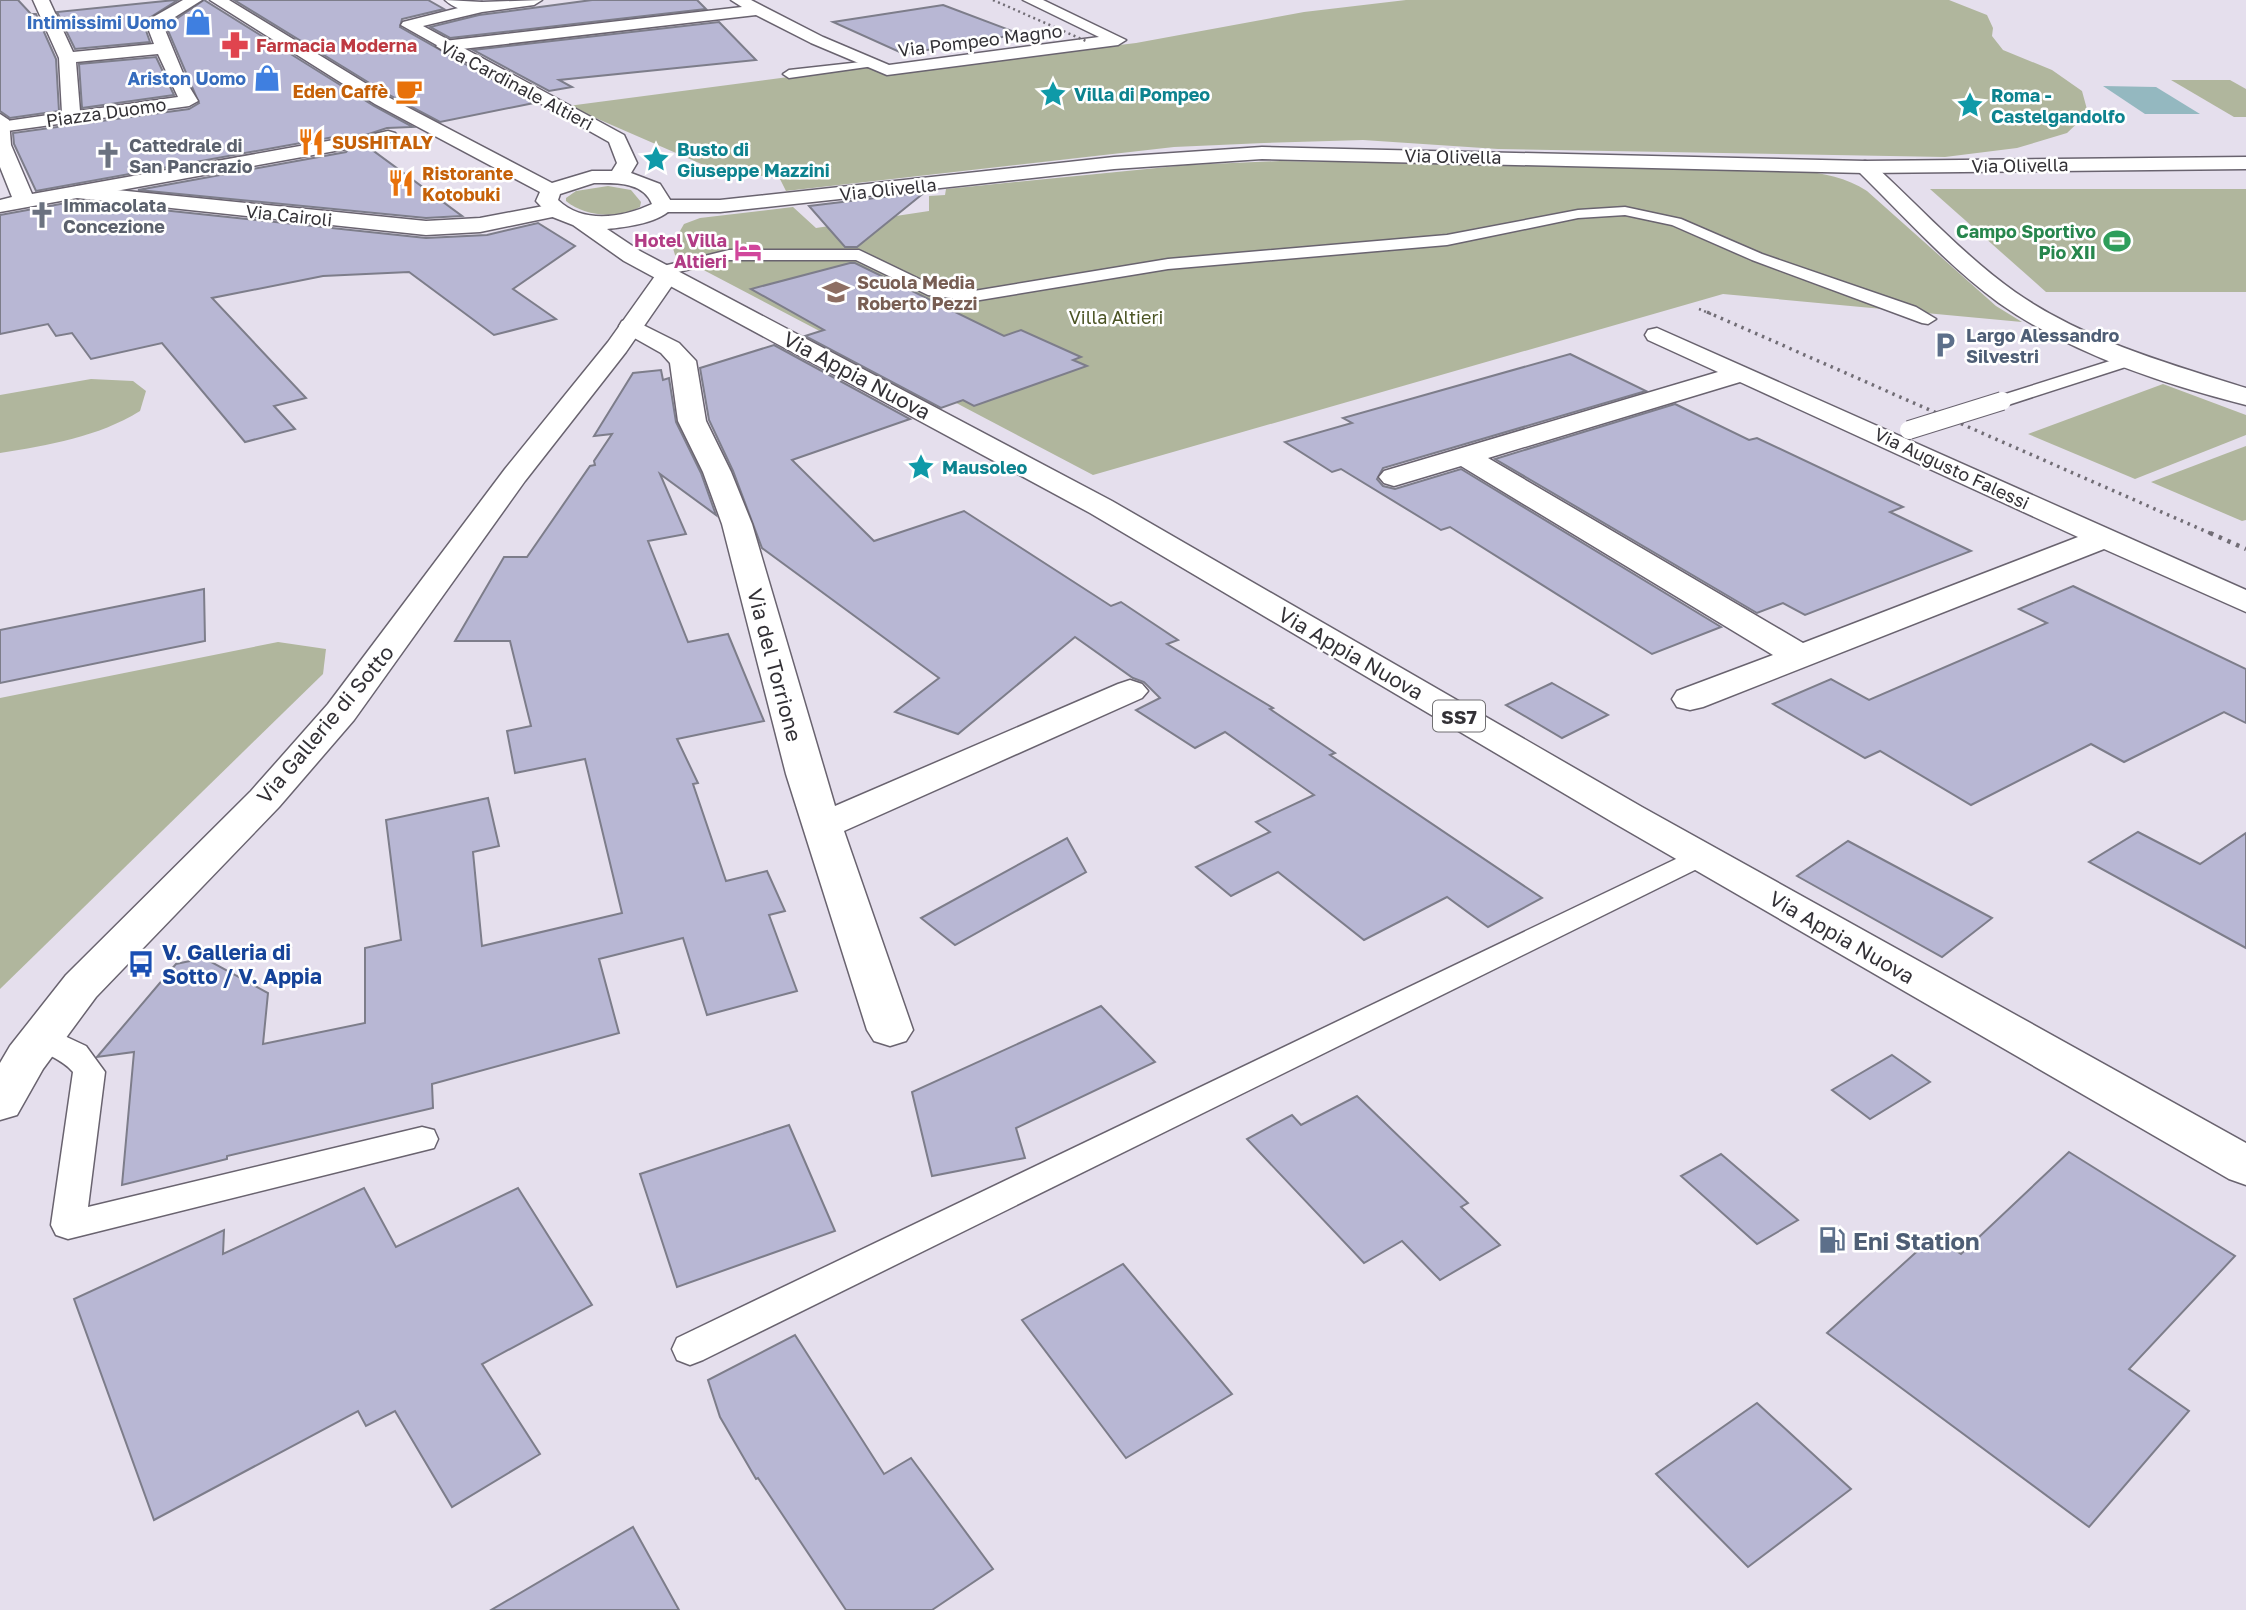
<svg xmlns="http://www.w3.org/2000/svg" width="2246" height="1610" viewBox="0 0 2246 1610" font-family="'Golos Text',sans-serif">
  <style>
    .green { fill: #b0b69d }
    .water { fill: #94b8c0 }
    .building { fill: #b8b7d4; stroke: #7d7d8a; stroke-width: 2 }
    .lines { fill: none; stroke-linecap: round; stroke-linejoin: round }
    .service-casing { stroke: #69636f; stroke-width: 3 }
    .pedestrian-casing { stroke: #69636f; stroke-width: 3 }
    .minor-casing { stroke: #69636f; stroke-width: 3 }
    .tertiary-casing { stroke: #69636f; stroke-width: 3 }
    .secondary-casing { stroke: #69636f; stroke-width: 3 }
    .primary-casing { stroke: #69636f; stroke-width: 3 }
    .service { fill: #fff; fill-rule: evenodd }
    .pedestrian { fill: #fff; fill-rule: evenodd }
    .minor { fill: #fff; fill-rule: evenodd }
    .tertiary { fill: #fff; fill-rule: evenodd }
    .secondary { fill: #fff; fill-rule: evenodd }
    .primary { fill: #fff; fill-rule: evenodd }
    .rail-far2 { stroke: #716d75; stroke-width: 2.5; stroke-dasharray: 2 3.5; stroke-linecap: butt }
    .rail-far1 { stroke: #716d75; stroke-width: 3.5; stroke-dasharray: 2.5 5; stroke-linecap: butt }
    .rail { stroke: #716d75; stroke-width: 4.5; stroke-dasharray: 3.5 6; stroke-linecap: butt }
    .service-bridge-casing { stroke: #69636f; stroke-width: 20; stroke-linecap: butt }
    .service-bridge { stroke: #fff; stroke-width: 18 }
    .labels { text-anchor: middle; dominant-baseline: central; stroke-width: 5; stroke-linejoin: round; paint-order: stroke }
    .far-shop-label { font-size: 18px; font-weight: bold; fill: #366cbe; stroke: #fff; text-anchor: end }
    .far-street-label { font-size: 18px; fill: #333136; stroke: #fff }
    .far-health-label { font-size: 18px; font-weight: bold; fill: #be3a42; stroke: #fff; text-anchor: start }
    .far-food-label { font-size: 18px; font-weight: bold; fill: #c56008; stroke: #fff; text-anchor: start }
    .far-culture-label { font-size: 18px; font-weight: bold; fill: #0d838f; stroke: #fff; text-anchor: start }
    .far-worship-label { font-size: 18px; font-weight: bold; fill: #5b616d; stroke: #fff; text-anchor: start }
    .far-leisure-label { font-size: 18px; font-weight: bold; fill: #27864d; stroke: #fff; text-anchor: end }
    .far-hotel-label { font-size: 18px; font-weight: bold; fill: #b23c85; stroke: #fff; text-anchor: end }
    .far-education-label { font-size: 18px; font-weight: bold; fill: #785e54; stroke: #fff; text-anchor: start }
    .far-park-label { font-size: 18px; fill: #4c5525; stroke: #fff }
    .far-service-label { font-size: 18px; font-weight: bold; fill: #4e5e75; stroke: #fff; text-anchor: start }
    .shield { fill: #fff; stroke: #706f72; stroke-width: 2 }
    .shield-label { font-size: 19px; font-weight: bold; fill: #333136 }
    .street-label { font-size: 21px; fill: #333136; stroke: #fff }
    .transit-label { font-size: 21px; font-weight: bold; fill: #164399; stroke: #fff; text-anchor: start }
    .near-service-label { font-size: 24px; font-weight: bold; fill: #4e5e75; stroke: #fff; text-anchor: start }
  </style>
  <rect width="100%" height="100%" fill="#e5dfed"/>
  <!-- green -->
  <g class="green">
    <polygon points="1406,0 1949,0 1987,15 1993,28 1992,36 2003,50 2052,70 2082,91 2088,113 2067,133 2017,148 1945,157 1498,149 1363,140 1264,143 1174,147 786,191 779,177 722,173 568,106 871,66 886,73 1136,43 1304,12"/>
    <polygon points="2171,80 2230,80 2246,89 2246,117 2234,117"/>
    <path d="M1280 161 1799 170C1824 174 1846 177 1867 191L1996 306 2022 322 1723 294 1093 475 675 255 672 245 684 224 700 218 793 207 816 228 929 211V196L945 195 946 189 1187 165Z"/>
    <path d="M608 186 631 190 641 202 640 207C618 219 585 217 566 201V198L576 191Z"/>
    <polygon points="1930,189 2246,189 2246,292 2046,292"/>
    <path d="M91 379 133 381 146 391 140 411C98 437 49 445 0 453V395Z"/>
    <polygon points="2163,384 2246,415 2246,435 2135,479 2028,434"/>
    <polygon points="2246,446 2246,520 2242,521 2151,482"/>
    <polygon points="278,642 326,649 323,674 0,989 0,698"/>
  </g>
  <!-- water -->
  <polygon class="water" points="2103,86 2156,87 2200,114 2145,114"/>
  <!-- building -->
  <g class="building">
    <polygon points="0,0 18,0 31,14 36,14 56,59 59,111 10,118 0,111"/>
    <polygon points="175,0 178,0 143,22 150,42 75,49 57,12"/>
    <polygon points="204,0 374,106 413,127 387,128 356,138 462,216 426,218 138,190 346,152 352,144 339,136 36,191 14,144 13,133 189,109 199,103 166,26"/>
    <polygon points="234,0 428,0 444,9 402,19 400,27 534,103 440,122 389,95"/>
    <polygon points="592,0 697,0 706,9 450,38 430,27 479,15"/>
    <polygon points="943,5 1020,34 904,54 833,22"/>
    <polygon points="719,22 756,60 559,80 572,87 549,91 473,50"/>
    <polygon points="156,57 174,95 82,108 79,64"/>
    <polygon points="925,192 857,247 845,247 809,206"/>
    <polygon points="77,201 426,238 487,235 538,223 575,246 513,289 556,319 494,335 409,272 323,276 212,298 306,398 274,406 295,429 245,442 162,343 91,359 72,333 56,336 48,324 0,334 0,215"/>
    <polygon points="850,263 855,263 1004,336 1021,330 1081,357 1073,360 1087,366 974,406 963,400 941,408 805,336 824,330 751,289"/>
    <polygon points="774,345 910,419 792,460 874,541 964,511 1111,606 1121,602 1178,640 1167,644 1273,708 1270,709 1335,753 1330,755 1542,898 1488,927 1447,897 1364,940 1278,872 1231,896 1196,867 1270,832 1256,822 1314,795 1225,732 1195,748 1136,710 1160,698 1144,682 1133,678 1075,637 958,734 895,712 939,678 762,548 733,471 709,420 700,368"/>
    <polygon points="1570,354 1646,391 1383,468 1377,479 1383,486 1395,489 1461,469 1721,627 1652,654 1450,527 1441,530 1341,469 1332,472 1285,442 1352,423 1343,418"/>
    <polygon points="661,370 663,380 669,378 676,422 701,473 716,515 660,474 686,534 648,541 688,642 728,634 764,721 677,739 698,783 693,784 726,881 767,871 785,911 769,915 797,991 707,1015 683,938 599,959 619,1033 432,1084 433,1108 227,1156 227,1159 122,1185 134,1052 97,1057 176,964 204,958 268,993 263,1044 365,1023 365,948 401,940 386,820 488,798 499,846 473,852 482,946 622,913 585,759 515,773 507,731 531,726 510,641 455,641 504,557 527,557 590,466 595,465 594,461 612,434 594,436 633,373"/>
    <polygon points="1675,404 1749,440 1757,438 1903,507 1890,512 1971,551 1805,615 1783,603 1757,613 1495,459"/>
    <polygon points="2073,586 2246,669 2246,723 2224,712 2124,762 2091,744 1971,805 1880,751 1865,758 1773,704 1831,679 1869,700 2047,623 2019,609"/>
    <polygon points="204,589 205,641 0,683 0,630"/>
    <polygon points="1552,683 1608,715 1562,738 1506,705"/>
    <polygon points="2138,832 2200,864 2246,833 2246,948 2089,862"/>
    <polygon points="1067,838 1086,872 955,945 921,918"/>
    <polygon points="1848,841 1992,918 1942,957 1797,876"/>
    <polygon points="1101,1006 1155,1062 1016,1128 1025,1158 932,1176 912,1092"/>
    <polygon points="1892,1055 1930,1082 1870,1119 1832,1090"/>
    <polygon points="1357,1096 1468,1203 1461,1207 1500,1245 1440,1280 1402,1241 1364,1263 1247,1139 1292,1115 1301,1125"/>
    <polygon points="789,1125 835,1231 677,1287 640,1174"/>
    <polygon points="2069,1152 2235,1256 2129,1369 2189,1411 2089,1527 1827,1333 1934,1236 1961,1254"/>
    <polygon points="1721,1154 1798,1220 1757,1244 1681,1176"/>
    <polygon points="364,1188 396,1247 518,1188 592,1305 482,1364 540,1454 452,1507 395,1411 366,1426 358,1411 154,1520 74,1299 224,1230 223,1254"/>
    <polygon points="1123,1264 1232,1394 1126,1458 1022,1320"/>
    <polygon points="795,1335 884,1474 911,1458 993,1569 932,1610 846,1610 758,1478 756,1479 720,1417 708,1380"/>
    <polygon points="1757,1403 1851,1489 1748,1567 1656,1474"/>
    <polygon points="633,1527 679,1610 491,1610"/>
  </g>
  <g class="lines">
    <defs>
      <g id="service">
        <polygon points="870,61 876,64 874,66 789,78 783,74 789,70"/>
        <polygon points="1625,207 1681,219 1762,254 1916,307 1936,319 1928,324 1922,323 1752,260 1672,225 1625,215 1578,218 1447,245 1168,269 974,301 928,295 856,260 729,260 661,276 653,271 655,268 729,250 859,250 938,288 974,291 1168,259 1447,235 1578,210"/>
        <polygon points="2132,354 2141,359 2138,363 2008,405 2002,406 1993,401 1996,397"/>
        <polygon points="1701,847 1711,850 1715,856 1711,862 703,1360 690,1365 677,1360 672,1349 677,1338"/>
        <path d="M41 1025 86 1046 105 1072 88 1207 422 1127 434 1130 438 1139 434 1148 422 1151 68 1239 56 1235 51 1225 73 1072C60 1056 35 1053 26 1036L30 1028Z"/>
      </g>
      <g id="pedestrian">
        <polygon points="183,0 202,0 167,22 155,22 155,16"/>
        <polygon points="388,131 395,133 398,137 395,141 377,145 367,139 370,135"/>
        <polygon points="339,139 349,145 346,149 77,198 67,192 77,186"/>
      </g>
      <g id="minor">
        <path d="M33 0H49L73 52 154 44 146 23 155 16H167L169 19 163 25 187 83 198 101 189 106 0 132V122L62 113 59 58ZM158 54 178 97 80 111 76 62Z"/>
        <path d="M445 0 482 2 490 7C478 17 456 10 445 0Z"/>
        <polygon points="731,0 751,0 823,37 889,65 1099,37 1023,0 1043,0 1126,40 1118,45 887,75 811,43 756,15 444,51 436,46 444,41 742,7"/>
        <path d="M1865 161 1872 163C1919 206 1963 255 2015 292 2084 340 2167 363 2246 388V405C2162 384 2070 353 1999 303 1947 265 1904 216 1858 171L1855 167 1858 163Z"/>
        <polygon points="631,319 679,343 696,361 706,421 731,472 752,524 835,806 1118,684 1130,680 1142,684 1148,691 1142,698 844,831 913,1030 906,1041 890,1046 874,1041 867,1030 786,774 722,524 703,472 678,421 670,363 661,353 622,331 619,326 622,321"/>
        <path d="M1657 328 2246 590V612L2104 549 1703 707 1690 710 1677 707 1672 699 1677 691 1773 655 1461 466 1394 486 1384 483 1379 477 1384 471 1718 372 1648 340 1645 335 1648 330ZM1740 382 2078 537 1803 643 1488 458Z"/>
      </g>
      <polygon id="tertiary" points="0,114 9,120 11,145 32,194 77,186 426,221 480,218 554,204 565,210 562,215 480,232 426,235 77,198 0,212 0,200 12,197 0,167"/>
      <g id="secondary">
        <polygon points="1262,147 1865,161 2246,157 2246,169 1865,173 1262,159 1114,169 720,212 663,212 652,206 663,200 720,200 1114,157"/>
        <polygon points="668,267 676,269 680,274 626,352 525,481 354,720 279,807 96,997 43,1069 17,1115 0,1120 0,1063 10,1046 66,975 251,791 328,704 505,469 608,342 660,269"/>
      </g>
      <path id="primary" d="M210 0H229L388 97 552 183 592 171H612L617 163 609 142 401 25 403 22 482 2 542 0 534 5 482 12 423 26 624 135 637 163 631 173 660 184 674 206C661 223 627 227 607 229L640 251 1112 501 1642 807 2246 1143V1185L2229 1179 1614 823 1090 513 624 261 573 225 550 216 536 201 540 192 375 104ZM594 183C614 183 643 181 652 204 622 218 583 224 558 200L560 194Z"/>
    </defs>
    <!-- service casing -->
    <use href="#service" class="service-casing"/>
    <!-- pedestrian casing -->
    <use href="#pedestrian" class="pedestrian-casing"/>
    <!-- minor casing -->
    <use href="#minor" class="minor-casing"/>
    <!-- tertiary casing -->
    <use href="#tertiary" class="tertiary-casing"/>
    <!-- secondary casing -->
    <use href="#secondary" class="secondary-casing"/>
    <!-- primary casing -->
    <use href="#primary" class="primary-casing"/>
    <!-- service -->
    <use href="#service" class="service"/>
    <!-- pedestrian -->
    <use href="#pedestrian" class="pedestrian"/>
    <!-- minor -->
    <use href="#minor" class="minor"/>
    <!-- tertiary -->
    <use href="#tertiary" class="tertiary"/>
    <!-- secondary -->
    <use href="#secondary" class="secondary"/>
    <!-- primary -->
    <use href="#primary" class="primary"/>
    <!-- rail-far2 -->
    <g class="rail-far2">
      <polyline points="993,0 1086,41"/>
      <polyline points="1699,309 1711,314"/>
    </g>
    <!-- rail-far1 -->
    <polyline class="rail-far1" points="1707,312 2214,535"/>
    <!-- rail -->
    <polyline class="rail" points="2210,533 2246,549"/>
    <defs>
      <polyline id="service-bridge" points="1909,430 2002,401"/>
    </defs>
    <!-- service-bridge casing -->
    <use href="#service-bridge" class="service-bridge-casing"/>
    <!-- service-bridge -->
    <use href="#service-bridge" class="service-bridge"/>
  </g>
  <!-- icons -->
  <defs>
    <symbol id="shop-bare" viewBox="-9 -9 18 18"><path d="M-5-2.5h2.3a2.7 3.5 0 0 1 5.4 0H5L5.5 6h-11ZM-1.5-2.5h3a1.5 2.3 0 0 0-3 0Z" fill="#3f7fe0" stroke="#fff" stroke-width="2.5" paint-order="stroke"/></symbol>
    <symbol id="pharmacy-bare" viewBox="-9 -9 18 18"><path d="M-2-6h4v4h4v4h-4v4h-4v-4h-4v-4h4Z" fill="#e0444e" stroke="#fff" stroke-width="2.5" paint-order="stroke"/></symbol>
    <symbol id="cafe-bare" viewBox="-9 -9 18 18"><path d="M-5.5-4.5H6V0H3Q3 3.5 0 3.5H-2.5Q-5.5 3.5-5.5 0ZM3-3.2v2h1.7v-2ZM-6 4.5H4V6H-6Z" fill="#e8710a" stroke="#fff" stroke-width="2.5" paint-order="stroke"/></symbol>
    <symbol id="sight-bare" viewBox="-9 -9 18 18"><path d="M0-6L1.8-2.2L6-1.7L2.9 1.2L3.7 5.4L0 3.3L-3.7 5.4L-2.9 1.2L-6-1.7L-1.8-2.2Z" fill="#0f9aa8" stroke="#fff" stroke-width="2.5" paint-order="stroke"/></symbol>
    <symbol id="restaurant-bare" viewBox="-9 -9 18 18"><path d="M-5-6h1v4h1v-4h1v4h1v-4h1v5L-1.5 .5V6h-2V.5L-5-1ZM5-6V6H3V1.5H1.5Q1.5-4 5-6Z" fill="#e8710a" stroke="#fff" stroke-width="2.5" paint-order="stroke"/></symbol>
    <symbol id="church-bare" viewBox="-9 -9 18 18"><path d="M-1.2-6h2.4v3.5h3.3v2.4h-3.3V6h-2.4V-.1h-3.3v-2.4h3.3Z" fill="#6b7280" stroke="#fff" stroke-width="2.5" paint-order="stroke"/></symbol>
    <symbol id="stadium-bare" viewBox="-9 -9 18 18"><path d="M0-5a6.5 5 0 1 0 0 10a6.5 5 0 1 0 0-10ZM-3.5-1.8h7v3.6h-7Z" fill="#2e9e5b" stroke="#fff" stroke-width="2.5" paint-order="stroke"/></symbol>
    <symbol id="hotel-bare" viewBox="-9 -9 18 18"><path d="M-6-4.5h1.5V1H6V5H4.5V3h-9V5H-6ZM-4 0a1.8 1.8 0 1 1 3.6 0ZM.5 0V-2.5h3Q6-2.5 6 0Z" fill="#d1479c" stroke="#fff" stroke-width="2.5" paint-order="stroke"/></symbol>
    <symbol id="school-bare" viewBox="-9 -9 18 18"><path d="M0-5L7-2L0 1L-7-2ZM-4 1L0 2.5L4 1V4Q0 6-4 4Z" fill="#8d6e63" stroke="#fff" stroke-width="2.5" paint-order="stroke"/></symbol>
    <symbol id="parking-bare" viewBox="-9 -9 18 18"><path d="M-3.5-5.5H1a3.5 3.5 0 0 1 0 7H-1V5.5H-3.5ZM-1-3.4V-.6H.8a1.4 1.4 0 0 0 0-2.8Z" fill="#5c6f8a" stroke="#fff" stroke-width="2.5" paint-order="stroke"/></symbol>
    <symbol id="bus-bare" viewBox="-9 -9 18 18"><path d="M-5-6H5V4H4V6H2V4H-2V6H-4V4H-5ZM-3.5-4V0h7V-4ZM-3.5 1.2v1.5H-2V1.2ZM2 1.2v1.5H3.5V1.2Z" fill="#1a4fb4" stroke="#fff" stroke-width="2.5" paint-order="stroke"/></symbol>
    <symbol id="fuel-bare" viewBox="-9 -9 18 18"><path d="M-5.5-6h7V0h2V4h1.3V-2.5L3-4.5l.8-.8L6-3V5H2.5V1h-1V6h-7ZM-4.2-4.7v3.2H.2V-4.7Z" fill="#5c6f8a" stroke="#fff" stroke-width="2.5" paint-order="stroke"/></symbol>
  </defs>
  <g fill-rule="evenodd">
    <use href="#shop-bare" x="179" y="3" width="38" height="38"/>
    <use href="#pharmacy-bare" x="216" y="26" width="38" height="38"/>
    <use href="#shop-bare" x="248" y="59" width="38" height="38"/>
    <use href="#cafe-bare" x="390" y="72" width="38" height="38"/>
    <use href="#sight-bare" x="1034" y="75" width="38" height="38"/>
    <use href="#sight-bare" x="1951" y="86" width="38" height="38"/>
    <use href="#restaurant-bare" x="292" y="123" width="38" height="38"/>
    <use href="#church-bare" x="89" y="136" width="38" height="38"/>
    <use href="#sight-bare" x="637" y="140" width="38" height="38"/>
    <use href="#restaurant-bare" x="382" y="164" width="38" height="38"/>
    <use href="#church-bare" x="23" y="196" width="38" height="38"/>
    <use href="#stadium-bare" x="2098" y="222" width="38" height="38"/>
    <use href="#hotel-bare" x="729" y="231" width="38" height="38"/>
    <use href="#school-bare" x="817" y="273" width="38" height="38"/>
    <use href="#parking-bare" x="1926" y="326" width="38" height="38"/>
    <use href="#sight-bare" x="902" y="448" width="38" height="38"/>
    <use href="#bus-bare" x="122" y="945" width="38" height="38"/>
    <use href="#fuel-bare" x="1813" y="1221" width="38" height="38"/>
  </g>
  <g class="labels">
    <!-- far-shop labels -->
    <g class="far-shop-label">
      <text x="177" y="22">Intimissimi Uomo</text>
      <text x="246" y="78">Ariston Uomo</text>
    </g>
    <!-- far-street labels -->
    <g class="far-street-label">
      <text transform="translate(980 40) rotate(-7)">Via Pompeo Magno</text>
      <text transform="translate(517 85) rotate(28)">Via Cardinale Altieri</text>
      <text transform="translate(106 112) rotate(-8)">Piazza Duomo</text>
      <text transform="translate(1453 156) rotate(1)">Via Olivella</text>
      <text transform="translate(2020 165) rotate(-1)">Via Olivella</text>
      <text transform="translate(888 189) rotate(-6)">Via Olivella</text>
      <text transform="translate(289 215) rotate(6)">Via Cairoli</text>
      <text transform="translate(1952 468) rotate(25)">Via Augusto Falessi</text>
    </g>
    <!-- far-health labels -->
    <g class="far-health-label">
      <text x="256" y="45">Farmacia Moderna</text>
    </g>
    <!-- far-food labels -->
    <g class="far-food-label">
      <text x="388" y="91" text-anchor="end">Eden Caffè</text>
      <text x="332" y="142">SUSHITALY</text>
      <text x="422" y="173">Ristorante<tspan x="422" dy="21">Kotobuki</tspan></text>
    </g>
    <!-- far-culture labels -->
    <g class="far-culture-label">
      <text x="1074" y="94">Villa di Pompeo</text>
      <text x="1991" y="95">Roma -<tspan x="1991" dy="21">Castelgandolfo</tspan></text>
      <text x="677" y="149">Busto di<tspan x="677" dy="21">Giuseppe Mazzini</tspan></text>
      <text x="942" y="467">Mausoleo</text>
    </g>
    <!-- far-worship labels -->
    <g class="far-worship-label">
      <text x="129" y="145">Cattedrale di<tspan x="129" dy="21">San Pancrazio</tspan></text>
      <text x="63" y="205">Immacolata<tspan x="63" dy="21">Concezione</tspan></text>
    </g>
    <!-- far-leisure labels -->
    <g class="far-leisure-label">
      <text x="2096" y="231">Campo Sportivo<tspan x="2096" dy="21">Pio XII</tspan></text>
    </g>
    <!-- far-hotel labels -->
    <g class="far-hotel-label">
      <text x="727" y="240">Hotel Villa<tspan x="727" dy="21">Altieri</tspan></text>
    </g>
    <!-- far-education labels -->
    <g class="far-education-label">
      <text x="857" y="282">Scuola Media<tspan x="857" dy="21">Roberto Pezzi</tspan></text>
    </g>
    <!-- far-park labels -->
    <g class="far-park-label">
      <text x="1116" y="317">Villa Altieri</text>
    </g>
    <!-- far-service labels -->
    <g class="far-service-label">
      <text x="1966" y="335">Largo Alessandro<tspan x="1966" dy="21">Silvestri</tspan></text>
    </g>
    <!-- shield labels -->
    <rect class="shield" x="1433" y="700.5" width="52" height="31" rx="5"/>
    <g class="shield-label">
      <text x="1459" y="716">SS7</text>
    </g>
    <!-- street labels -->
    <g class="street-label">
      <text transform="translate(857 375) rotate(28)">Via Appia Nuova</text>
      <text transform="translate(1351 653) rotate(30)">Via Appia Nuova</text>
      <text transform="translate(775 665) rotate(75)">Via del Torrione</text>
      <text transform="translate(325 724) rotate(-50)">Via Gallerie di Sotto</text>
      <text transform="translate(1842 937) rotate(30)">Via Appia Nuova</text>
    </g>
    <!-- transit labels -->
    <g class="transit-label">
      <text x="162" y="952">V. Galleria di<tspan x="162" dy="24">Sotto / V. Appia</tspan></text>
    </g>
    <!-- near-service labels -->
    <g class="near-service-label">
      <text x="1853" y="1240">Eni Station</text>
    </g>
  </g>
</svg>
